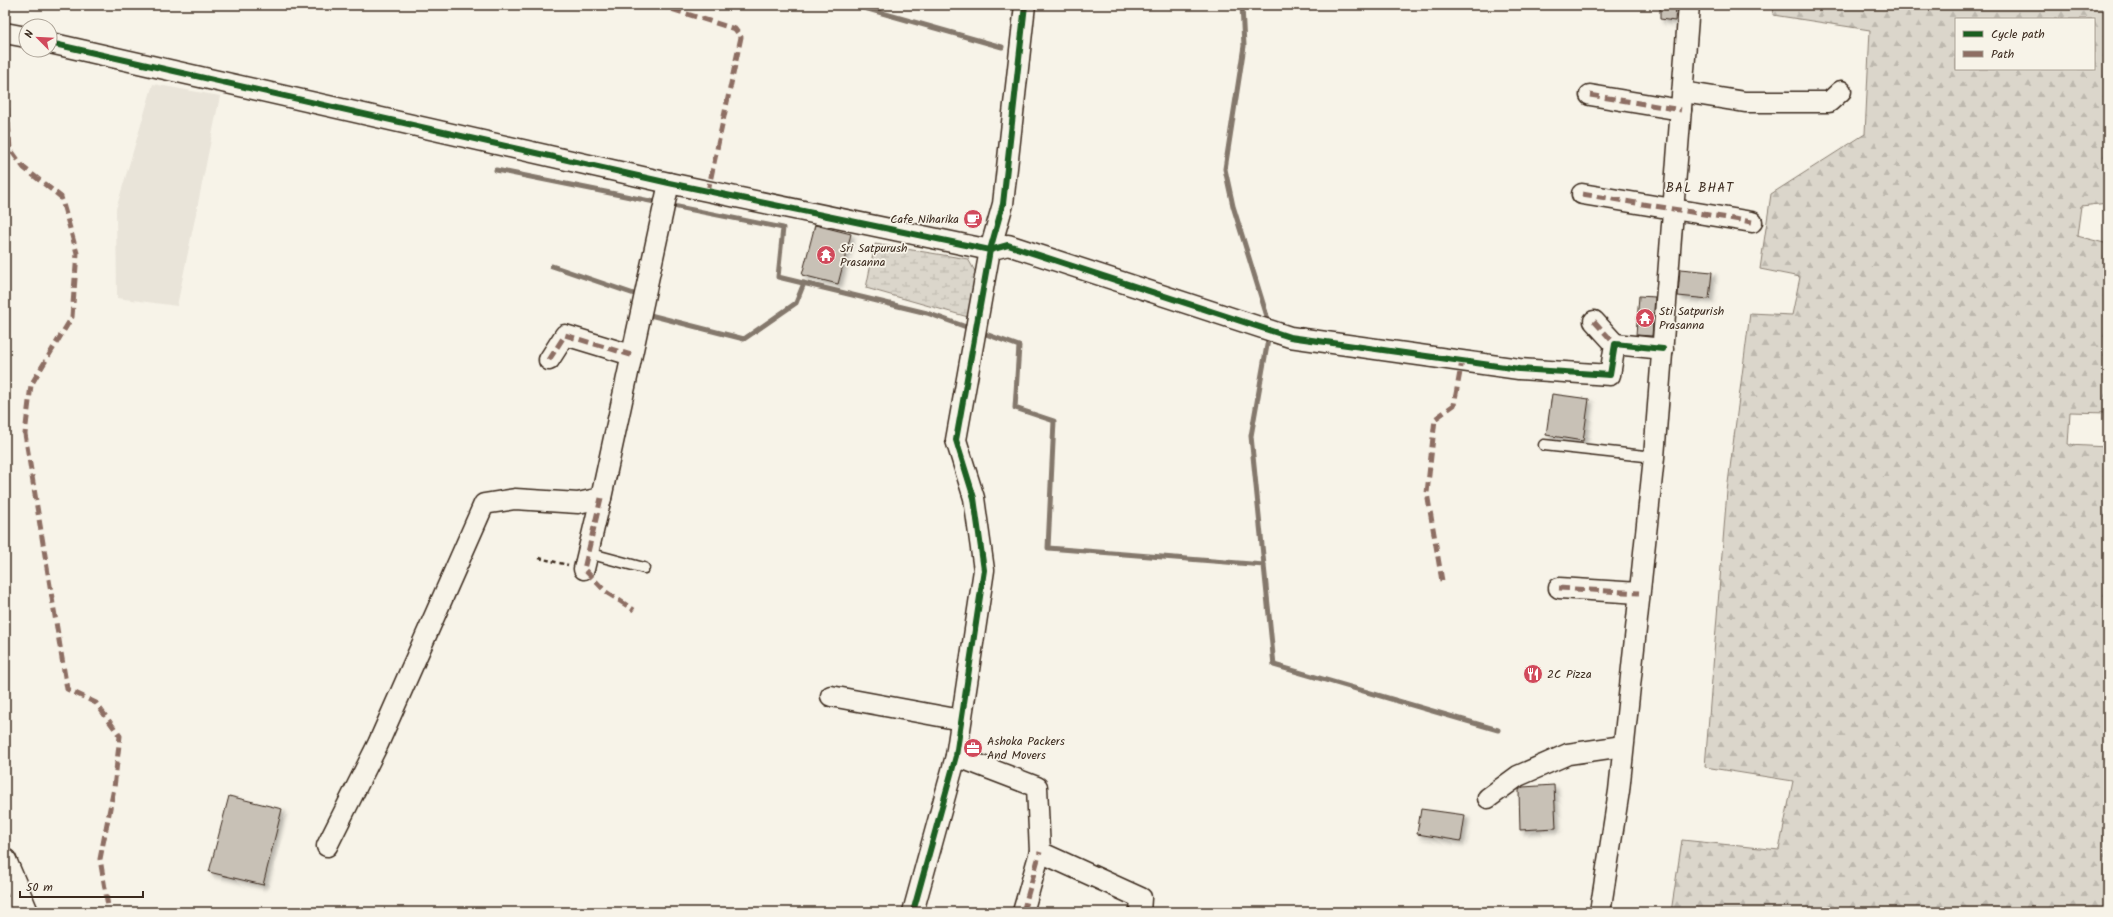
<svg xmlns="http://www.w3.org/2000/svg" width="2113" height="917" viewBox="0 0 2113 917" font-family="Kalam,sans-serif">
  <style>
    .built { fill: #e9e4d9 }
    .forest { fill: url(#forest-firs); stroke: #8b8074; fill-rule: evenodd }
    .wetland { fill: url(#wetland-marsh); stroke: #8b8074 }
    .lines { fill: none; stroke-linecap: round; stroke-linejoin: round }
    .stream { stroke: #84786c; stroke-width: 5 }
    .building { fill: #c8c1b6; stroke: #3b2a1e; filter: url(#shadow) }
    .lane-casing { stroke: #3b2a1e; stroke-width: 13 }
    .street-casing { stroke: #3b2a1e; stroke-width: 23 }
    .secondary-casing { stroke: #3b2a1e; stroke-width: 25 }
    .highway-casing { stroke: #3b2a1e; stroke-width: 25 }
    .path { stroke: #3b2a1e; stroke-width: 2.5; stroke-dasharray: 4 3; stroke-linecap: butt }
    .lane { stroke: #f7f3e8; stroke-width: 10 }
    .street { stroke: #f7f3e8; stroke-width: 20 }
    .secondary { stroke: #f7f3e8; stroke-width: 22 }
    .highway { stroke: #f7f3e8; stroke-width: 22 }
    .quiet { stroke: #8d6e63; stroke-width: 5; stroke-dasharray: 10 5; stroke-linecap: butt }
    .cycleway-casing { stroke: #f7f3e8; stroke-width: 8 }
    .cycleway { stroke: #1b5e20; stroke-width: 6 }
    .labels { text-anchor: middle; dominant-baseline: central; stroke-width: 3.5; stroke-linejoin: round; paint-order: stroke }
    .poi-label { font-size: 12px; fill: #3b2a1e; stroke: #f7f3e8; text-anchor: start }
    .neighbourhood-label { font-size: 13px; letter-spacing: 1px; fill: #3b2a1e; stroke: #f7f3e8 }
  </style>
  <defs>
    <pattern id="forest-firs" width="22" height="20" patternUnits="userSpaceOnUse"><rect width="22" height="20" fill="#dbd6cb"/><path d="M5 1l3.5 6h-7zM16 11l3.5 6h-7z" fill="#bdb8ae"/></pattern>
    <pattern id="wetland-marsh" width="20" height="14" patternUnits="userSpaceOnUse"><rect width="20" height="14" fill="#dbd6cb"/><path d="M1 5h8M5 5V1M11 12h8M15 12V8" fill="none" stroke="#bdb8ae"/></pattern>
    <filter id="shadow"><feDropShadow dx="3.5" dy="3.5" stdDeviation="2" flood-color="#0004"/></filter>
  </defs>
  <rect width="100%" height="100%" fill="#f7f3e8"/>
  <filter id="ink" filterUnits="userSpaceOnUse"><feTurbulence type="fractalNoise" baseFrequency=".025" numOctaves="2"/><feDisplacementMap in="SourceGraphic" scale="8" xChannelSelector="R" yChannelSelector="G"/><feConvolveMatrix kernelMatrix="1 2 1 2 8 2 1 2 1" color-interpolation-filters="sRGB"/></filter>
  <g filter="url(#ink)">
    <!-- built -->
    <polygon class="built" points="153,84 220,96 177,306 117,298 116,209"/>
    <!-- forest -->
    <path class="forest" d="M1774 5H2108V203L2081 206 2077 236 2108 244V413L2070 412 2068 445 2108 447V912H1671L1682 840 1779 850 1793 781 1705 767 1727 491 1750 313 1792 315 1800 277 1760 269 1771 194 1865 134 1870 30 1773 15ZM1956 19H2094V69H1956Z"/>
    <!-- wetland -->
    <polygon class="wetland" points="875,244 968,259 976,273 968,317 866,288"/>
    <g class="lines">
      <!-- stream -->
      <g class="stream">
        <polyline points="854,5 1002,47"/>
        <polyline points="1242,5 1244,46 1225,169 1233,206 1270,326"/>
        <polyline points="496,170 660,203"/>
        <polyline points="668,205 783,228 778,277 927,313 972,329"/>
        <polyline points="552,266 640,296"/>
        <polyline points="646,314 744,339 796,303 804,283"/>
        <polyline points="980,332 1019,346 1015,408 1054,421 1048,548 1264,565"/>
        <polyline points="1269,334 1251,436 1274,665 1498,730"/>
      </g>
    </g>
    <!-- building -->
    <g class="building">
      <polygon points="1660,5 1676,5 1675,21 1660,19"/>
      <polygon points="815,225 851,234 838,284 802,275"/>
      <polygon points="1680,269 1712,272 1709,299 1678,296"/>
      <polygon points="1639,296 1655,297 1652,336 1636,335"/>
      <polygon points="1552,394 1589,399 1583,441 1546,435"/>
      <polygon points="1554,785 1556,828 1520,830 1519,790 1523,787"/>
      <polygon points="229,796 282,809 263,885 209,872"/>
      <polygon points="1421,809 1465,815 1461,841 1417,834"/>
    </g>
    <g class="lines">
      <defs>
        <g id="lane">
          <polyline points="1544,445 1654,457"/>
          <polyline points="588,553 644,568"/>
        </g>
        <g id="street">
          <polyline points="5,33 26,37"/>
          <polyline points="50,43 669,183 990,250 1008,245 1290,337 1519,369 1610,375 1615,344 1663,349"/>
          <polyline points="1683,92 1745,102 1829,102 1841,91"/>
          <polyline points="1590,95 1681,110"/>
          <polyline points="1582,194 1752,222"/>
          <polyline points="1594,321 1615,344"/>
          <polyline points="549,360 565,335 631,355"/>
          <polyline points="584,569 601,498"/>
          <polyline points="1559,588 1639,593"/>
          <polyline points="831,696 961,720"/>
          <polyline points="956,756 1037,787 1040,852 1141,898 1140,912"/>
          <polyline points="1488,798 1518,776 1568,754 1623,746"/>
          <polyline points="327,846 378,744 484,504 515,499 578,503 601,498 669,183"/>
          <polyline points="913,912 956,756 984,570 974,498 956,440 990,250 1003,204 1025,5"/>
          <polyline points="1023,912 1040,852"/>
          <polyline points="1600,912 1619,791 1654,457 1689,5"/>
        </g>
        <polyline id="secondary" points="5,860 27,912"/>
        <polyline id="highway" points="5,907 7,912"/>
      </defs>
      <!-- lane casing -->
      <use href="#lane" class="lane-casing"/>
      <!-- street casing -->
      <use href="#street" class="street-casing"/>
      <!-- secondary casing -->
      <use href="#secondary" class="secondary-casing"/>
      <!-- highway casing -->
      <use href="#highway" class="highway-casing"/>
      <!-- path -->
      <polyline class="path" points="539,558 568,565"/>
      <!-- lane -->
      <use href="#lane" class="lane"/>
      <!-- street -->
      <use href="#street" class="street"/>
      <!-- secondary -->
      <use href="#secondary" class="secondary"/>
      <!-- highway -->
      <use href="#highway" class="highway"/>
      <!-- quiet -->
      <g class="quiet">
        <polyline points="658,5 735,29 741,37 708,191"/>
        <polyline points="5,78 10,149 24,168 61,197 77,253 72,317 31,385 25,434 67,689 96,703 120,736 114,788 100,859 109,912"/>
        <polyline points="1590,95 1681,110"/>
        <polyline points="1582,194 1752,222"/>
        <polyline points="1594,321 1615,344"/>
        <polyline points="549,360 565,335 631,355"/>
        <polyline points="601,498 584,569 606,592 634,610"/>
        <polyline points="1442,581 1427,493 1435,419 1454,405 1462,361 1464,362"/>
        <polyline points="1559,588 1639,593"/>
        <polyline points="1023,912 1040,852"/>
      </g>
      <defs>
        <g id="cycleway">
          <polyline points="50,43 669,183 990,250 1008,245 1290,337 1519,369 1610,375 1615,344 1663,349"/>
          <polyline points="913,912 956,756 984,570 974,498 956,440 990,250 1003,204 1025,5"/>
        </g>
      </defs>
      <!-- cycleway casing -->
      <use href="#cycleway" class="cycleway-casing"/>
      <!-- cycleway -->
      <use href="#cycleway" class="cycleway"/>
    </g>
  </g>
  <!-- icons -->
  <defs>
    <symbol id="cafe-disc" viewBox="-11 -11 22 22"><circle r="9.5" fill="#d1495b" stroke="#f7f3e8"/><path d="M-5.5-4.5H6V0H3Q3 3.5 0 3.5H-2.5Q-5.5 3.5-5.5 0ZM3-3.2v2h1.7v-2ZM-6 4.5H4V6H-6Z" fill="#fff"/></symbol>
    <symbol id="temple-disc" viewBox="-11 -11 22 22"><circle r="9.5" fill="#d1495b" stroke="#f7f3e8"/><path d="M0-6L5-2H3V0L6.5 2.5H4V6H1.5V3h-3V6H-4V2.5H-6.5L-3 0V-2H-5Z" fill="#fff"/></symbol>
    <symbol id="restaurant-disc" viewBox="-11 -11 22 22"><circle r="9.5" fill="#d1495b" stroke="#f7f3e8"/><path d="M-5-6h1v4h1v-4h1v4h1v-4h1v5L-1.5 .5V6h-2V.5L-5-1ZM5-6V6H3V1.5H1.5Q1.5-4 5-6Z" fill="#fff"/></symbol>
    <symbol id="office-disc" viewBox="-11 -11 22 22"><circle r="9.5" fill="#d1495b" stroke="#f7f3e8"/><path d="M-6-3h4V-5.5h4V-3h4V5H-6ZM-1-4.5V-3h2v-1.5ZM-6 0V1H6V0Z" fill="#fff"/></symbol>
  </defs>
  <g fill-rule="evenodd">
    <use href="#cafe-disc" x="962" y="208" width="22" height="22"/>
    <use href="#temple-disc" x="815" y="244" width="22" height="22"/>
    <use href="#temple-disc" x="1634" y="307" width="22" height="22"/>
    <use href="#restaurant-disc" x="1522" y="663" width="22" height="22"/>
    <use href="#office-disc" x="962" y="737" width="22" height="22"/>
  </g>
  <g class="labels">
    <!-- poi labels -->
    <g class="poi-label">
      <text x="959" y="219" text-anchor="end">Cafe Niharika</text>
      <text x="840" y="248">Sri Satpurush<tspan x="840" dy="14">Prasanna</tspan></text>
      <text x="1659" y="311">Sti Satpurish<tspan x="1659" dy="14">Prasanna</tspan></text>
      <text x="1547" y="674">2C Pizza</text>
      <text x="987" y="741">Ashoka Packers<tspan x="987" dy="14">And Movers</tspan></text>
    </g>
    <!-- neighbourhood labels -->
    <g class="neighbourhood-label">
      <text x="1700" y="188">BAL BHAT</text>
    </g>
  </g>
  <!-- margin -->
  <rect width="2113" height="917" fill="none" stroke="#f7f3e8" stroke-width="20"/>
  <rect x="10" y="10" width="2093" height="897" fill="none" stroke="#3b2a1e" stroke-width="1.5" filter="url(#ink)"/>
  <!-- legend -->
  <rect x="1955" y="18" width="140" height="52" fill="#f7f3e8" stroke="#aca397"/>
  <rect x="1963" y="31" width="20" height="6" fill="#1b5e20" stroke="#aca397"/>
  <text x="1991" y="38" font-size="12" fill="#3b2a1e">Cycle path</text>
  <rect x="1963" y="51" width="20" height="6" fill="#8d6e63" stroke="#aca397"/>
  <text x="1991" y="58" font-size="12" fill="#3b2a1e">Path</text>
  <!-- north arrow -->
  <g transform="translate(38 38) rotate(294)"><circle r="19" fill="#f7f3e8" stroke="#aca397"/>
  <path d="M0-3L7 15L0 10L-7 15Z" fill="#d1495b"/>
  <text y="-6" font-size="11" font-weight="bold" text-anchor="middle" fill="#3b2a1e">N</text>
  </g>
  <!-- scale -->
  <path d="M20 891v6h123v-6" fill="none" stroke="#3b2a1e" stroke-width="2"/>
  <text x="26" y="891" font-size="12" fill="#3b2a1e" stroke="#f7f3e8" stroke-width="3" paint-order="stroke">50 m</text>
</svg>
